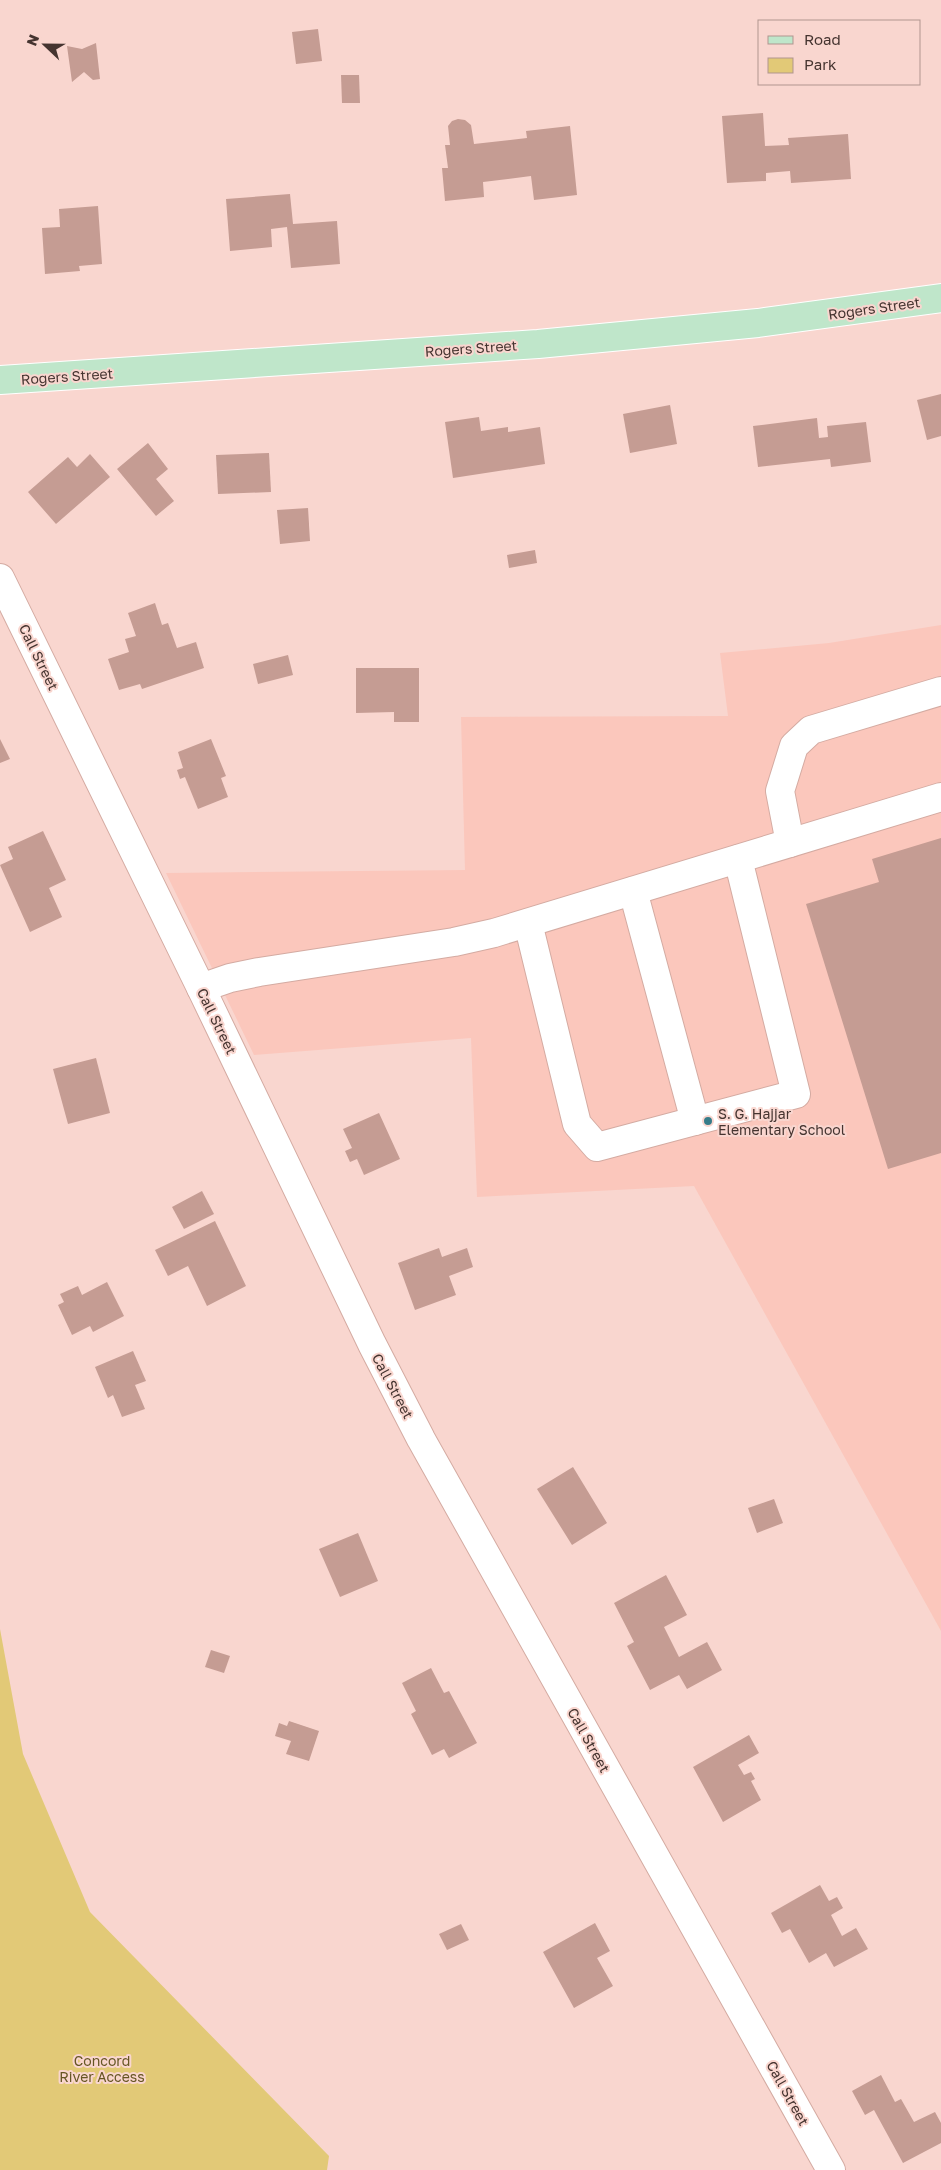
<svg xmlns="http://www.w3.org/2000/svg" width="941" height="2170" viewBox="0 0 941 2170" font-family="'Golos Text',sans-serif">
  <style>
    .built { fill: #fbc7bc }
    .green { fill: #e2c977 }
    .building { fill: #c59c93 }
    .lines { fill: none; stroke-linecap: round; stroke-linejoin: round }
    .minor-casing { stroke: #d4aba2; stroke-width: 30 }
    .major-casing { stroke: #fff; stroke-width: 30 }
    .minor { stroke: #fff; stroke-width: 28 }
    .major { stroke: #bfe6ca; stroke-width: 28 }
    .poi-dot { fill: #377d8a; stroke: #f9d6cf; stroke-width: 2 }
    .labels { text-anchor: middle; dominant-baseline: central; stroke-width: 4; stroke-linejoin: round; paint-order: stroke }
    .street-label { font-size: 14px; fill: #453430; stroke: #f9d6cf }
    .poi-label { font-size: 14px; fill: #453430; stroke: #f9d6cf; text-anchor: start }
    .park-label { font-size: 14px; fill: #665623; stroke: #f9d6cf }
  </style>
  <rect width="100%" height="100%" fill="#f9d6cf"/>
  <!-- built -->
  <polygon class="built" points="941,625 941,1631 694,1186 477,1197 471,1038 254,1055 166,873 465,870 461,717 728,716 720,653 829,643"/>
  <!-- green -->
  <polygon class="green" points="0,1629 23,1754 90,1912 329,2156 327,2170 0,2170"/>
  <!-- building -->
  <g class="building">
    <polygon points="318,29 322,61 296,64 292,32"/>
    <polygon points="96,43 100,79 93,80 84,72 72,82 67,46 82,49"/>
    <polygon points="341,75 359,75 360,103 342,103"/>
    <polygon points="763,113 765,146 789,145 788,138 848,134 851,179 791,183 790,171 766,173 766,181 727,183 722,116"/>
    <polygon points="458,119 465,120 471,125 474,144 527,138 526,131 570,126 577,195 534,200 531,176 483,182 484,197 445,201 442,168 448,168 445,145 450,145 448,126 452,121"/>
    <polygon points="290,194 293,224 337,221 340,264 291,268 287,227 271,229 272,247 230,251 226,199"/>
    <polygon points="98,206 102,264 79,266 80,271 45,274 42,228 60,227 59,209"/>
    <polygon points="941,394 941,436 927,440 917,400"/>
    <polygon points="670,405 677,444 630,453 623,414"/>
    <polygon points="479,417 481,431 508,427 508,432 540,427 545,464 453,478 445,422"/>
    <polygon points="817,418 819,438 828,437 827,426 866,422 871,462 831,467 830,459 758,467 753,426"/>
    <polygon points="148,443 168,469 156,479 174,501 156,516 117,469"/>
    <polygon points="269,453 271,492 218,494 216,455"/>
    <polygon points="90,454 110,477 56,524 28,492 68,457 77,467"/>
    <polygon points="308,508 310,541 280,544 277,510"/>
    <polygon points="535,550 537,563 509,568 507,555"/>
    <polygon points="155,603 162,625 168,623 177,648 196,642 204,668 142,689 140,684 119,690 108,659 129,652 125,639 136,636 128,613"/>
    <polygon points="288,655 293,675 258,684 253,664"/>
    <polygon points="356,668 419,668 419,722 394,722 394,712 356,713"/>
    <polygon points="0,739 10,759 0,763"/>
    <polygon points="211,739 226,776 221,778 228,797 198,809 185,777 180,779 177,770 183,768 178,752"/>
    <polygon points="43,831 66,880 49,888 62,917 30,932 0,865 13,859 8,847"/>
    <polygon points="941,838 941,1153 888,1169 806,904 879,882 872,859"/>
    <polygon points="96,1058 110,1113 68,1124 53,1069"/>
    <polygon points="379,1113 400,1159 364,1175 357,1159 350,1162 345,1151 352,1148 343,1129"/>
    <polygon points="202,1191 214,1214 184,1229 172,1207"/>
    <polygon points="215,1221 246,1286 207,1306 188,1266 168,1276 155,1250"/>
    <polygon points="439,1248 442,1257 467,1248 473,1267 449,1276 456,1295 415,1310 398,1263"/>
    <polygon points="107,1282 124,1316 93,1332 90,1326 72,1335 58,1305 64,1302 60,1294 78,1286 82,1295"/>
    <polygon points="133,1351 146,1381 135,1385 145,1409 122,1417 113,1395 108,1398 95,1367"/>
    <polygon points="573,1467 607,1523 572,1545 537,1489"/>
    <polygon points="774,1499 783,1523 757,1533 748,1508"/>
    <polygon points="358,1533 378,1581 340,1597 319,1549"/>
    <polygon points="666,1575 687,1615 664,1627 679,1657 707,1642 722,1670 687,1689 679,1675 650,1690 627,1646 634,1642 614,1603"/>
    <polygon points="211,1650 230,1656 224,1673 205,1667"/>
    <polygon points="431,1668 444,1693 449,1691 477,1743 449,1758 444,1749 432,1755 411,1714 416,1711 402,1683"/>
    <polygon points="289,1721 319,1731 309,1761 286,1754 291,1741 275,1736 279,1723 287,1726"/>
    <polygon points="749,1735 759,1753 738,1765 744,1775 751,1772 755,1779 751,1781 761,1800 723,1822 693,1767"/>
    <polygon points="820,1885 829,1901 837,1897 843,1908 831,1915 842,1936 856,1928 868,1949 834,1967 826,1953 809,1963 790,1929 782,1933 771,1913"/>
    <polygon points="595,1923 610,1951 597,1958 613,1986 574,2008 543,1952"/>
    <polygon points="461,1924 469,1940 447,1950 439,1934"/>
    <polygon points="881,2075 895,2102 901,2099 914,2122 935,2112 941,2123 941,2143 903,2163 874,2110 865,2115 852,2091"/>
  </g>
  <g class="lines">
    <defs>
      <g id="minor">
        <polyline points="0,578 201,988 372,1344 421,1439 831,2170"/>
        <polyline points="790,843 780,791 794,746 811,730 941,691"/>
        <polyline points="633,891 695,1121"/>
        <polyline points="528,923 577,1124 597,1147 796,1094 738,859"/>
        <polyline points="201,988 230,978 259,972 454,942 494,933 941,797"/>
      </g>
      <polyline id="major" points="0,380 538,344 758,323 941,298"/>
    </defs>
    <!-- minor casing -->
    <use href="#minor" class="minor-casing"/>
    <!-- major casing -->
    <use href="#major" class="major-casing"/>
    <!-- minor -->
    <use href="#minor" class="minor"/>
    <!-- major -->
    <use href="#major" class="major"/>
  </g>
  <!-- markers -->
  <circle class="poi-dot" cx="708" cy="1121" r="5"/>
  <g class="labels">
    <!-- street labels -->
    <g class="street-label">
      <text transform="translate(874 308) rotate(-8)">Rogers Street</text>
      <text transform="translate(471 348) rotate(-4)">Rogers Street</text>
      <text transform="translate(67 376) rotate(-4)">Rogers Street</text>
      <text transform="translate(39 657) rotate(64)">Call Street</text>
      <text transform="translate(217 1021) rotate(64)">Call Street</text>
      <text transform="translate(393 1386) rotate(62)">Call Street</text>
      <text transform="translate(589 1740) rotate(61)">Call Street</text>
      <text transform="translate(788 2093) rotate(61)">Call Street</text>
    </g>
    <!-- poi labels -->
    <g class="poi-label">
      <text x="718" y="1113">S. G. Hajjar<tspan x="718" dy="16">Elementary School</tspan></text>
    </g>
    <!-- park labels -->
    <g class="park-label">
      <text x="102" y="2060">Concord<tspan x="102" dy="16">River Access</tspan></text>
    </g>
  </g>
  <!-- legend -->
  <rect x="758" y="20" width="162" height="65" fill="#f9d6cf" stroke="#b1958f"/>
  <rect x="768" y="36" width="25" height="8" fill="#bfe6ca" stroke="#b1958f"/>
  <text x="804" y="45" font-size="15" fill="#453430">Road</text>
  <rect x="768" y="58" width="25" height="15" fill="#e2c977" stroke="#b1958f"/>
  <text x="804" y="70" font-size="15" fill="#453430">Park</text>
  <!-- north arrow -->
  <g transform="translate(45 45) rotate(292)" stroke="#f9d6cf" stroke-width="4" paint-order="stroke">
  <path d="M0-4L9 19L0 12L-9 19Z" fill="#453430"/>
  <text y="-8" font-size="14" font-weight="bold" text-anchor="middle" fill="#453430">N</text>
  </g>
</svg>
